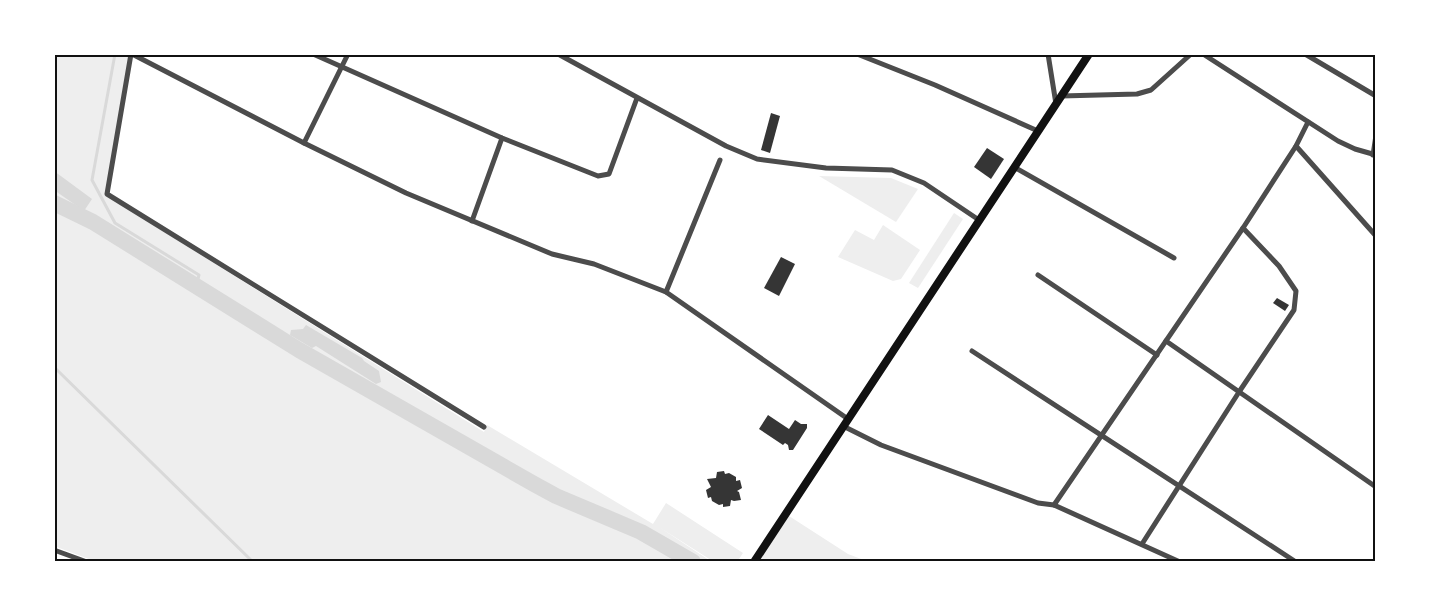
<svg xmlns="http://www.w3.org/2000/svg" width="1430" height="616" viewBox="0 0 1430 616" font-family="'Nunito Sans',sans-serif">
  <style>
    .green { fill: #eee }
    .water { fill: #d9d9d9 }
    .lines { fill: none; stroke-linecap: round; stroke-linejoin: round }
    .stream { stroke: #d9d9d9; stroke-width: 3 }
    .river { stroke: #d9d9d9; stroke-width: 16 }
    .building { fill: #353535 }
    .minor { stroke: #4c4c4c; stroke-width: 5 }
    .secondary { stroke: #111; stroke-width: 8 }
    .neatline { fill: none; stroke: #111; stroke-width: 2 }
  </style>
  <rect width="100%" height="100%" fill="#fff"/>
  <!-- green -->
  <g class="green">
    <polygon points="54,54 129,54 105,195 484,432 487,425 653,524 666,503 743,553 737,562 714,562 659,527 712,562 97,562 54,546"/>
    <polygon points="819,176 891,178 918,189 896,222"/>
    <polygon points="954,213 963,219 918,288 909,283"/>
    <polygon points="883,225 920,250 901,279 893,281 838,257 855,230 874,240"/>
    <polygon points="789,516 848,554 869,562 758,562"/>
  </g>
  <!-- water -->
  <g class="water">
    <polygon points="54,171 92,199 84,211 54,190"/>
    <polygon points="306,325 362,358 364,361 379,371 381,382 376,384 316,346 312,348 290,335 291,330 303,329"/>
  </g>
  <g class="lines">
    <!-- stream -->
    <g class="stream">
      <polyline points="115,54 92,180 115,223 199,275 196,286"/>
      <polyline points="54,367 253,562"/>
    </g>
    <!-- river -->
    <polyline class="river" points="54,203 93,222 299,350 534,484 556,496 641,532 693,562"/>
  </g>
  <!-- building -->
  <g class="building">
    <polygon points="771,113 780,116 770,153 761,150"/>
    <polygon points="987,148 1004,159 991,179 974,167"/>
    <polygon points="781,257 795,264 779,296 764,288"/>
    <polygon points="1277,298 1289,305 1285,311 1273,303"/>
    <polygon points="768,415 789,429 795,420 801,424 807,424 807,428 793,450 789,450 788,445 785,443 783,445 759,429"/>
    <polygon points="724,471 725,474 729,473 736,477 736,481 740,480 742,488 737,491 739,492 741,500 734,501 731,500 730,506 723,507 723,504 719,505 712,501 711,497 708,498 706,490 711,487 707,479 716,478 717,472"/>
  </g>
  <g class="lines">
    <!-- minor -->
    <g class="minor">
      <polyline points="131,54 107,194 484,427"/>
      <polyline points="132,54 304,143 406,193 552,254 594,264 666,292 848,419"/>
      <polyline points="313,54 502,138 598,176 609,174 637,98"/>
      <polyline points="558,54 726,146 757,159 826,168 892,170 924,183 979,220"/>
      <polyline points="857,54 935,85 1038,131"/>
      <polyline points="1048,54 1056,104"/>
      <polyline points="1203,54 1338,141 1355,149 1376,155"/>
      <polyline points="1305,54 1376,96"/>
      <polyline points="1061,96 1137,94 1151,90 1191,54"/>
      <polyline points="304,143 348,54"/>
      <polyline points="1296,146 1376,236"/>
      <polyline points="1373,155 1376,135"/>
      <polyline points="1014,167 1174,258"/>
      <polyline points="472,221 502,138"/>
      <polyline points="1038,275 1157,355"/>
      <polyline points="666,292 720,160"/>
      <polyline points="1166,341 1376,487"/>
      <polyline points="972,351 1296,562"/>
      <polyline points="843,426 881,445 1038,503 1054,505 1180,562"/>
      <polyline points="1054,505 1243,228 1296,146 1308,122"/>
      <polyline points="1142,544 1239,392 1294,310 1296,291 1279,266 1243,228"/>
      <polyline points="54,550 87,562"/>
    </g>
    <!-- secondary -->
    <polyline class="secondary" points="754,562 1089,54"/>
  </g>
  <!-- border -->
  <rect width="1430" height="616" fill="none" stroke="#ffffff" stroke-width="111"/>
  <rect x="56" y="56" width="1318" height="504" class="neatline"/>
</svg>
